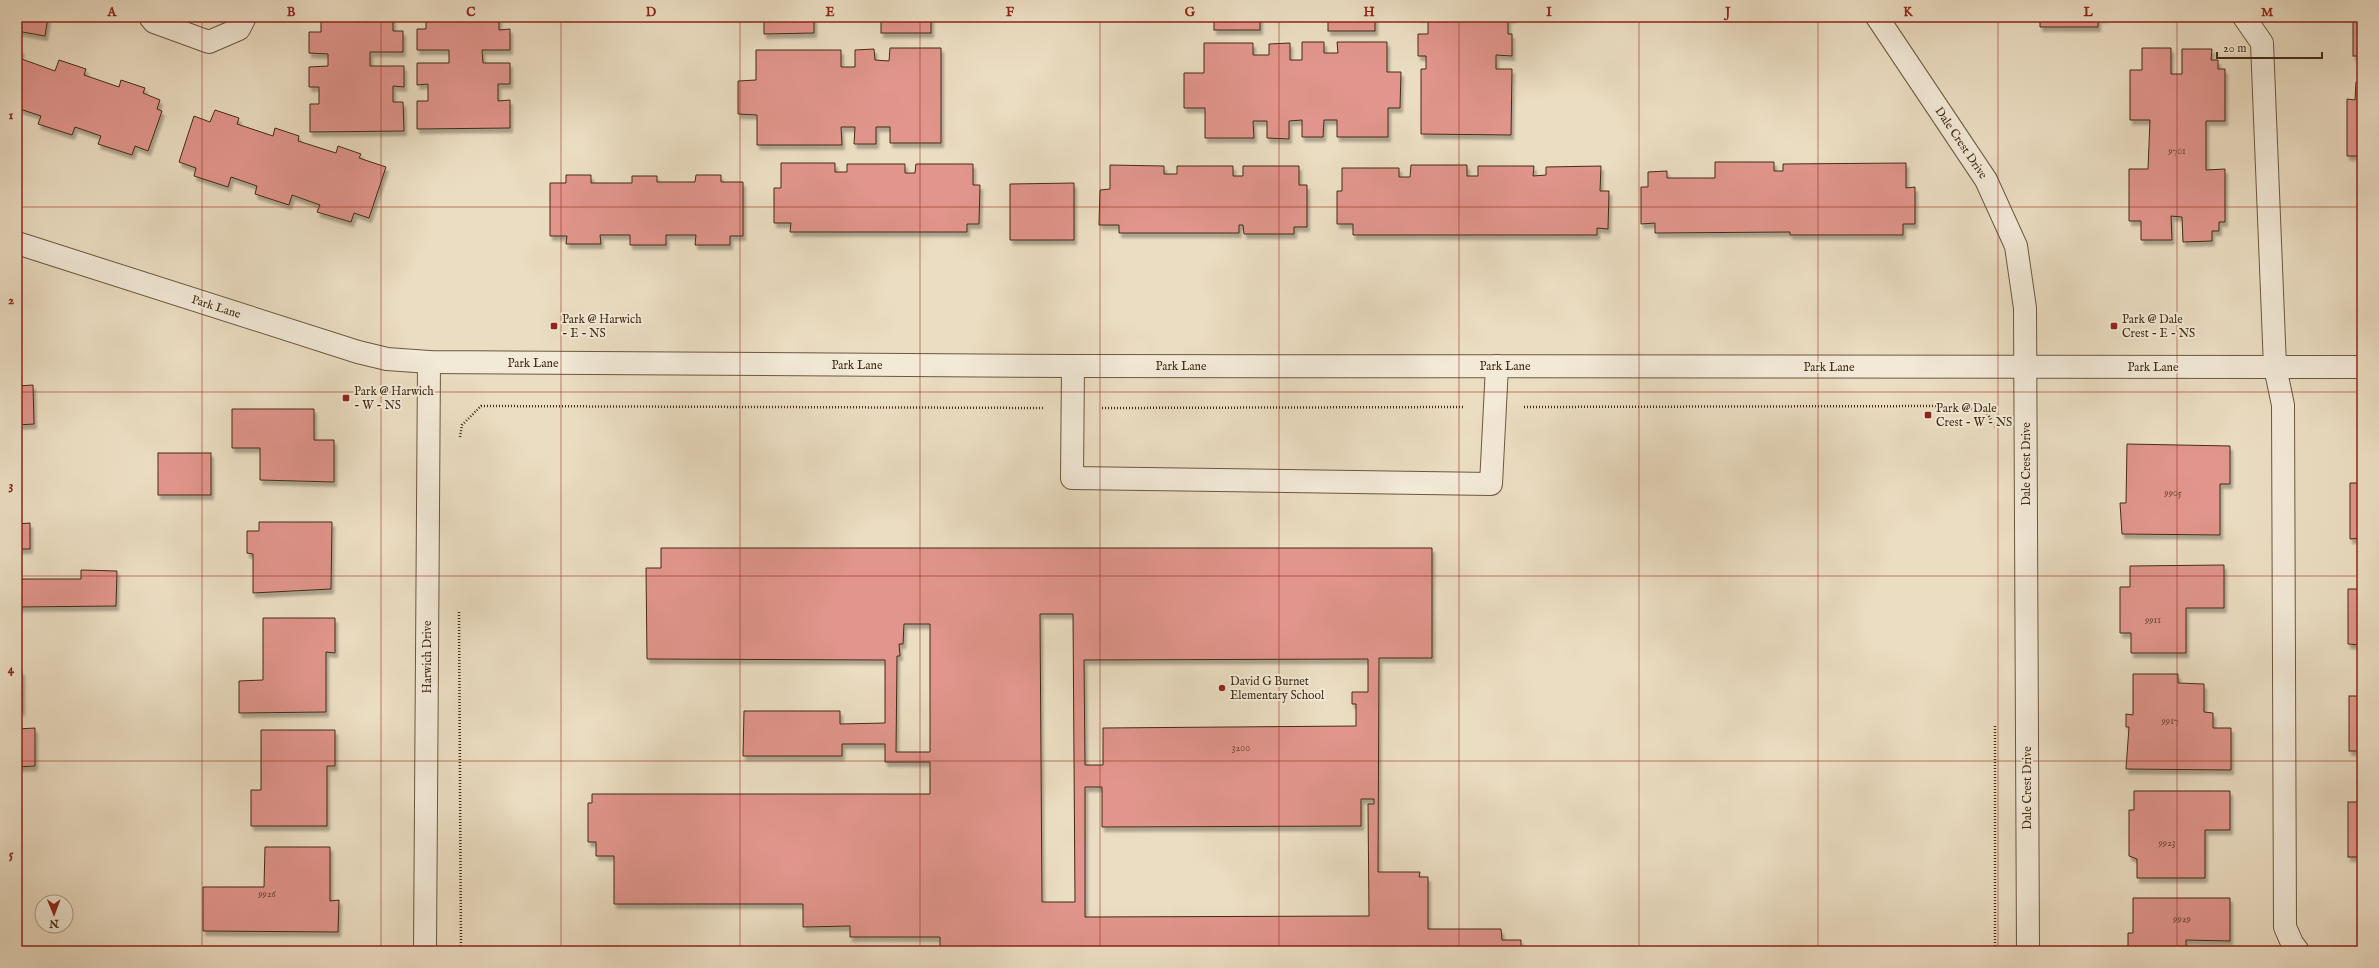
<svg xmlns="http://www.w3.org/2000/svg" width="2379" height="968" viewBox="0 0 2379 968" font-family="'IM FELL English',serif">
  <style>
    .building { fill: #e1958c; stroke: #422c13; fill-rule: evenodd; filter: url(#shadow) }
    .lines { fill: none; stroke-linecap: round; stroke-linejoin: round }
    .minor-casing { stroke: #6c583f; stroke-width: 24 }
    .path { stroke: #422c13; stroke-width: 2.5; stroke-dasharray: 1 2; stroke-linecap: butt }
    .minor { stroke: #f2e9d7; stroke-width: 22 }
    .grid { fill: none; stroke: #8f2418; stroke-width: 1; stroke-opacity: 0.55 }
    .poi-dot { fill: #8f2418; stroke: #f2e9d7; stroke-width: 1.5 }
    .labels { text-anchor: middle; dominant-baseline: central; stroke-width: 4; stroke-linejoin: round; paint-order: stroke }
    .number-label { font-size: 10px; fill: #6a4631 }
    .street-label { font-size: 12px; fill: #422c13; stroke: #f2e9d7 }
    .poi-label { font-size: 12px; fill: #422c13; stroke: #f2e9d7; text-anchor: start }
    .neatline { fill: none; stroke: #8f2418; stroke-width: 1.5 }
    .grid-label { font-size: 13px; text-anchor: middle; font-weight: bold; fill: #8f2418 }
  </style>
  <defs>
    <filter id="shadow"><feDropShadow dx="2.5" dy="4.5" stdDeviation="1" flood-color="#0004"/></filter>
  </defs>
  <rect width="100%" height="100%" fill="#ebddc2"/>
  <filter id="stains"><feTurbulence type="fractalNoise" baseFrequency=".005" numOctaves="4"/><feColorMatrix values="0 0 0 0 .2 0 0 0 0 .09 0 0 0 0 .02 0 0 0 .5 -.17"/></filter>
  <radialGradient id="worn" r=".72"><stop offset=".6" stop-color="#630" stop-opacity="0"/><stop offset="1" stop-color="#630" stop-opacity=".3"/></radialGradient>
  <!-- building -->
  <g class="building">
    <polygon points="17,17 48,17 45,36 17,31"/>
    <polygon points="321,17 393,17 393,31 403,31 403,52 370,52 370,66 404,66 404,87 393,86 393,102 403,102 404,131 310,132 310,104 319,104 319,87 309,87 309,67 328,66 328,54 309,53 309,32 321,32"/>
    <polygon points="426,17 499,17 499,30 510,29 510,50 482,50 483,63 510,63 510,84 498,84 498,101 510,100 510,128 417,129 417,101 428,101 428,84 417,85 417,63 449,63 449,50 417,50 417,29 426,29"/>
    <polygon points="764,17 814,17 814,33 764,34"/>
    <rect x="881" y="17" width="50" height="16"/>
    <rect x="1214" y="17" width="46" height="13"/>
    <rect x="1328" y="17" width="47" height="14"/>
    <polygon points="1417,17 1513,17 1513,19 1508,18 1508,34 1512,34 1512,56 1496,55 1496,69 1512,69 1511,135 1421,134 1421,69 1426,69 1426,56 1418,56 1418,34 1428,34 1428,17"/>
    <polygon points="2040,17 2105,17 2105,18 2098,18 2098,27 2040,27"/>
    <rect x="2353" y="17" width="9" height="39"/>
    <polygon points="1302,42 1324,42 1324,53 1338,53 1337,42 1387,42 1387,72 1401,72 1400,108 1388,108 1388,137 1337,137 1337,120 1324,120 1323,137 1302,137 1302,120 1289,121 1289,139 1267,138 1267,121 1253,121 1254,138 1205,138 1205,108 1184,108 1184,73 1204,73 1204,43 1253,43 1253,55 1269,55 1269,44 1290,43 1290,60 1302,60"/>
    <polygon points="17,48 22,50 19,58 55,71 59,60 86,69 84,75 119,87 121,80 145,88 143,93 160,100 157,109 162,111 148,151 135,146 132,155 98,144 101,136 75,127 72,135 38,124 41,116 17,108"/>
    <polygon points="890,48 941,48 941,143 890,143 890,127 876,127 876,144 854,144 855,127 841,127 842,145 757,145 757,115 738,114 738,81 756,80 756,50 841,50 841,67 855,67 855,50 874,49 875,60 889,61"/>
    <polygon points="2142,48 2171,48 2171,74 2182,74 2182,49 2212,49 2211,60 2218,60 2218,69 2225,69 2225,121 2206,121 2206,170 2225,169 2225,222 2219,222 2219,231 2212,231 2212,241 2183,242 2182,217 2171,216 2172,240 2141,240 2141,221 2129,221 2129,169 2148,169 2150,120 2130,120 2130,70 2142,70"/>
    <polygon points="2356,82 2362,82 2362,156 2347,156 2347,99 2355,100"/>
    <polygon points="215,110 239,118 237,124 273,136 275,128 299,136 298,141 336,153 338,146 361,154 359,158 386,167 369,218 354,213 351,222 317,212 320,205 292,195 289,205 255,194 257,186 231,177 228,187 194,176 196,168 179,162 194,116 210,122"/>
    <polygon points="1715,162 1774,162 1774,171 1783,171 1783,164 1906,163 1906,188 1915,187 1915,224 1903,224 1903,235 1790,235 1790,232 1655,233 1655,223 1641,224 1641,187 1648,187 1648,172 1667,171 1667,178 1715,178"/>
    <polygon points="781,163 835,163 835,172 847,172 847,164 905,164 905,173 915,173 916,164 973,164 973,185 980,185 979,224 967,224 967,232 790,232 791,223 774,223 774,188 781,188"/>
    <polygon points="1110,165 1164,166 1164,174 1177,174 1177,166 1233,166 1233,176 1243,176 1243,166 1299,166 1299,185 1307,185 1307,227 1294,227 1294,234 1244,234 1243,225 1239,225 1239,233 1119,233 1119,225 1099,225 1100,190 1110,189"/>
    <polygon points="1411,165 1467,165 1467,176 1478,176 1478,166 1534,166 1533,176 1546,175 1546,167 1601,166 1600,191 1609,191 1608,229 1597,228 1597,235 1353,235 1353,224 1337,224 1337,191 1342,191 1342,168 1399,168 1399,177 1410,177"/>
    <polygon points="566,175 591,175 591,183 632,183 632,176 657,176 657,182 695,182 696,175 721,175 721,182 743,182 743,236 730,236 730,245 695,245 696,235 666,235 666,245 630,245 630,235 600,235 601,244 566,244 567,236 550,236 550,183 566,183"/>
    <polygon points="1074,183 1074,240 1010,240 1010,184"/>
    <rect x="2360" y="198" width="2" height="58"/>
    <polygon points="33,385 34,424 17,425 17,386"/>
    <polygon points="232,409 314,409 314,440 334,440 334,482 260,480 260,448 232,448"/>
    <polygon points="2127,444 2230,446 2230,484 2220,484 2220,535 2122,534 2120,503 2126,503"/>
    <rect x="158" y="453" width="53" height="42"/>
    <polygon points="2350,483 2362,483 2362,538 2350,539"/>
    <polygon points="259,522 332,522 331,589 253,593 253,554 247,553 247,531 259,531"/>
    <polygon points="30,523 30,549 17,549 17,524"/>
    <path d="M661 548H1432V658H1379L1378 872H1420L1419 877H1428V929H1501L1502 940H1521V951H940V937H850V926L803 927V904H614V856H596V842H588V803H592V794H930V762H885V744H842V756H743L744 711H840V724L885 723V660L647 659 646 568H661ZM1040 614H1073L1075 902H1042ZM904 624H930V752H896L897 656H900L899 644H903ZM1368 659V692H1352V704H1356V726L1103 728V765H1085L1084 660ZM1085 787H1102V827L1361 826V799H1374V804H1368L1369 916 1085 917Z"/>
    <polygon points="2224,565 2224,608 2186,608 2186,653 2131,653 2131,633 2120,633 2120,587 2130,587 2130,566"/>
    <polygon points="81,570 117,571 116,606 17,607 17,579 81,579"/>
    <polygon points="2348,589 2362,589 2362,645 2348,644"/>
    <polygon points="263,618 335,618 335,653 326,652 326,712 239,713 239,681 263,680"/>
    <rect x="17" y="671" width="5" height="40"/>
    <polygon points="2133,674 2178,674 2178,683 2204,684 2204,712 2213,713 2213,728 2231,728 2231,770 2126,769 2129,727 2126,727 2126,714 2133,715"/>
    <rect x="2349" y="696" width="13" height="55"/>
    <polygon points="35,728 35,766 17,767 17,729"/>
    <polygon points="261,730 335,730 335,766 327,766 327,826 251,826 251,790 261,790"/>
    <polygon points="2134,791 2230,791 2230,830 2205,830 2205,878 2137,878 2137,859 2129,856 2129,810 2134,810"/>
    <rect x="2348" y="802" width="14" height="55"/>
    <polygon points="265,847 330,847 330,901 339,900 338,932 203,931 203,887 264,887"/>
    <polygon points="2133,898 2230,898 2230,941 2186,940 2186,951 2128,951 2128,933 2133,933"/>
  </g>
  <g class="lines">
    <defs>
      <g id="minor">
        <polyline points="150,17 154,22 209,42 239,29 245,17"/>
        <polyline points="1877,17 1986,180 2016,246 2025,308 2028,951"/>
        <polyline points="2244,17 2262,43 2275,367 2283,405 2285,927 2292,943 2298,951"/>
        <polyline points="17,243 358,352 387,359 429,362 1073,366 2362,367"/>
        <polyline points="1073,366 1072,478 1491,484 1497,366"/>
        <polyline points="425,951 429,362"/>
      </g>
    </defs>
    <!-- minor casing -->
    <use href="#minor" class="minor-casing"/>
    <!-- path -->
    <g class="path">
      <polyline points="1524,407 1953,406 1986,411 1995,427"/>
      <polyline points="1102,408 1465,407"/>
      <polyline points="460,437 462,425 481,406 1043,408"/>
      <polyline points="459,612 461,951"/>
      <polyline points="1995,726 1995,951"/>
    </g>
    <!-- minor -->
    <use href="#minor" class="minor"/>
  </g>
  <!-- grid -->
  <path class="grid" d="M202 17V951M381 17V951M561 17V951M740 17V951M920 17V951M1100 17V951M1279 17V951M1459 17V951M1639 17V951M1818 17V951M1998 17V951M2177 17V951M17 207H2362M17 392H2362M17 576H2362M17 761H2362"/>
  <!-- markers -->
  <g class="poi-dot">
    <rect x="550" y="322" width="8" height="8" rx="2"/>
    <rect x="2110" y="322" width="8" height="8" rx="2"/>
    <rect x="342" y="394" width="8" height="8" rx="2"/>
    <rect x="1924" y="411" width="8" height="8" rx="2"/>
    <circle cx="1222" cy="688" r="4"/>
  </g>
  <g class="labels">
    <!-- number labels -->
    <g class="number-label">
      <text x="2177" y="151">9701</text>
      <text x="2173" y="493">9905</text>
      <text x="2153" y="620">9911</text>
      <text x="2170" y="721">9917</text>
      <text x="1241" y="748">3200</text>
      <text x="2167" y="843">9923</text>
      <text x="267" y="894">9926</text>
      <text x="2182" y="919">9929</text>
    </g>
    <!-- street labels -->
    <g class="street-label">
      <text transform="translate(1961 143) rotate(56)">Dale Crest Drive</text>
      <text transform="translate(216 307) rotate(18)">Park Lane</text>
      <text x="533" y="363">Park Lane</text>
      <text x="857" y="365">Park Lane</text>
      <text x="1181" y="366">Park Lane</text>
      <text x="1505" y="366">Park Lane</text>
      <text x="1829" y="367">Park Lane</text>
      <text x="2153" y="367">Park Lane</text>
      <text transform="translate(2026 464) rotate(-90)">Dale Crest Drive</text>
      <text transform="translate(427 657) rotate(-90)">Harwich Drive</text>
      <text transform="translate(2027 788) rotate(-90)">Dale Crest Drive</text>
    </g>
    <!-- poi labels -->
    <g class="poi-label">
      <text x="562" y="319">Park @ Harwich<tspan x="562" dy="14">- E - NS</tspan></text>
      <text x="2122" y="319">Park @ Dale<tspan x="2122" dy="14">Crest - E - NS</tspan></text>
      <text x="354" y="391">Park @ Harwich<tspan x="354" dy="14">- W - NS</tspan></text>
      <text x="1936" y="408">Park @ Dale<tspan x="1936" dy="14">Crest - W - NS</tspan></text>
      <text x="1230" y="681">David G Burnet<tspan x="1230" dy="14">Elementary School</tspan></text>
    </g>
  </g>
  <!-- margin -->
  <rect width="2379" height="968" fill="none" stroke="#ebddc2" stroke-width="44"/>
  <!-- north arrow -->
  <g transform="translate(54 914) rotate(179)"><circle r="19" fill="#f2e9d7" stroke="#ac9d89"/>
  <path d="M0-3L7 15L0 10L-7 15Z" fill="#8f2418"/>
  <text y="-6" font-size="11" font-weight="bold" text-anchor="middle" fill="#422c13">N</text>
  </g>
  <!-- scale -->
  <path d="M2217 52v6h105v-6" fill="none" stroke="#422c13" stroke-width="2"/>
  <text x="2223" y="52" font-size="12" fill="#422c13" stroke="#f2e9d7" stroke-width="3" paint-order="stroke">20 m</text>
  <rect x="22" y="22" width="2335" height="924" class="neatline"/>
  <g class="grid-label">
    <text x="112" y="16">A</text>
    <text x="291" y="16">B</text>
    <text x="471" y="16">C</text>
    <text x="651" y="16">D</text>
    <text x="830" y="16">E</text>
    <text x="1010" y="16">F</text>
    <text x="1190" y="16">G</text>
    <text x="1369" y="16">H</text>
    <text x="1549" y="16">I</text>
    <text x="1728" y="16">J</text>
    <text x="1908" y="16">K</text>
    <text x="2088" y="16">L</text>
    <text x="2267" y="16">M</text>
    <text x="11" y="119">1</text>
    <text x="11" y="304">2</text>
    <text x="11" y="489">3</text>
    <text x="11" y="673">4</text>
    <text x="11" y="858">5</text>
  </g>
  <rect width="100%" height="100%" filter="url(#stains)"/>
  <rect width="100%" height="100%" fill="url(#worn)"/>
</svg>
